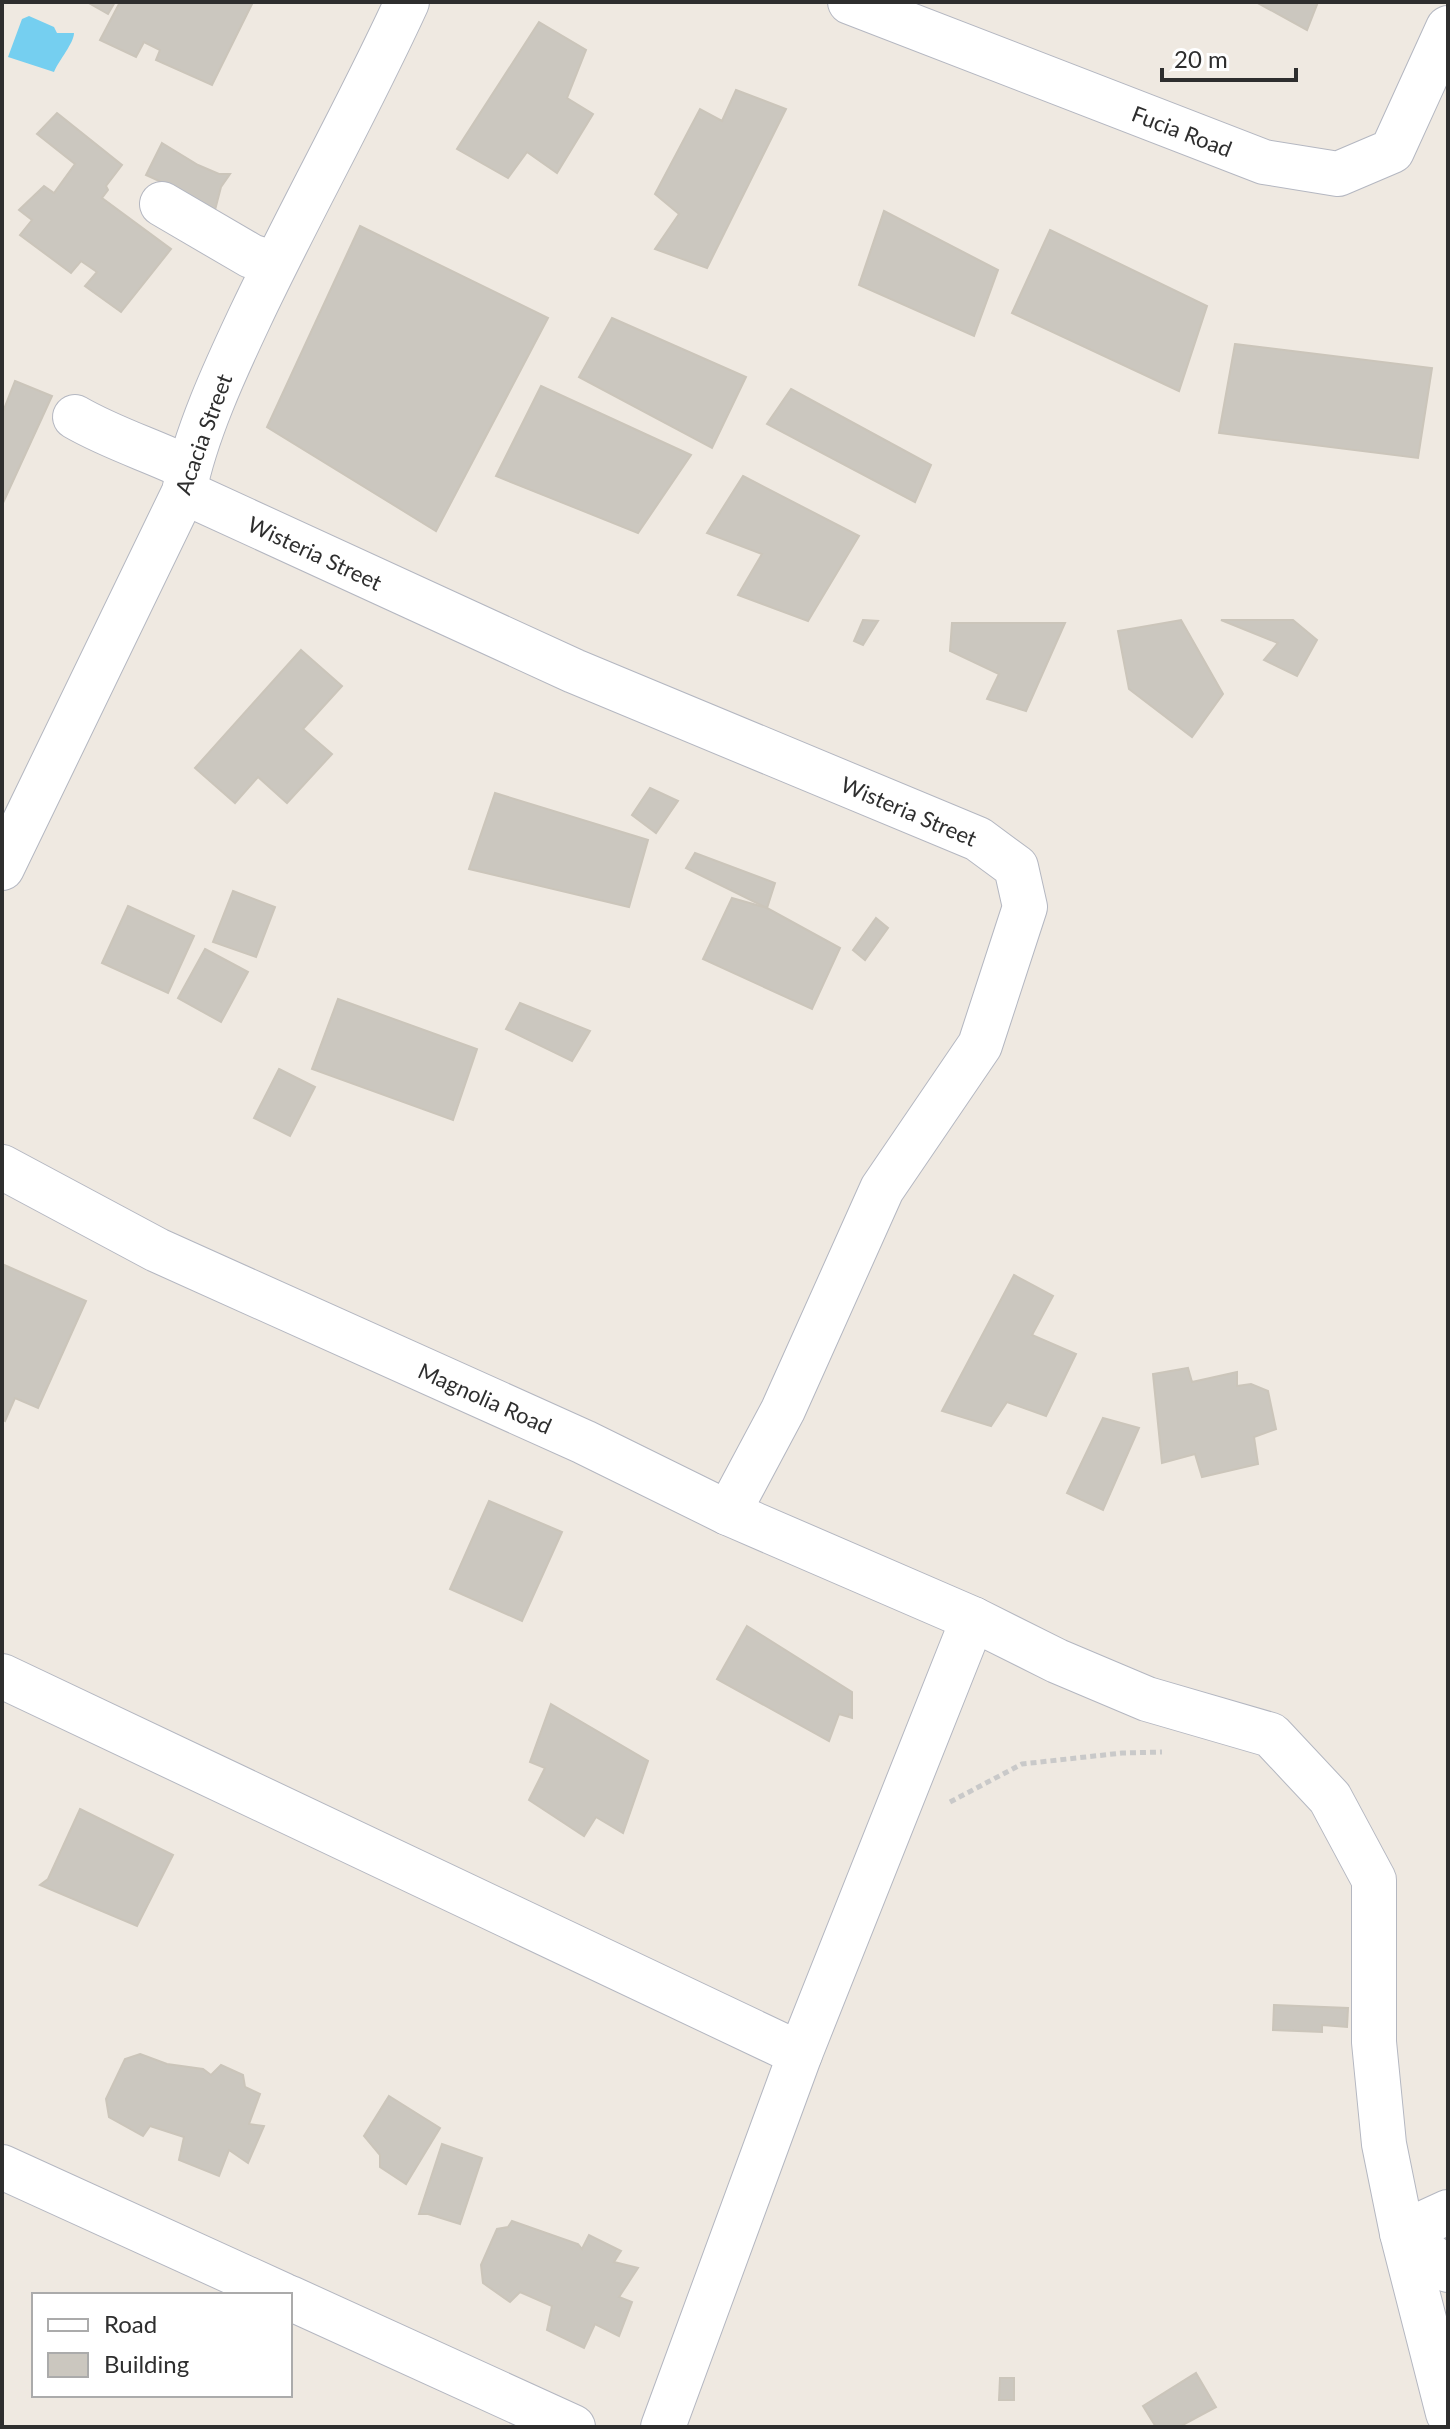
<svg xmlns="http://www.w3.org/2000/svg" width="1450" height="2429" viewBox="0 0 1450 2429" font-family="Lato,sans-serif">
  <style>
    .water { fill: #75cff0 }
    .building { fill: #cbc7bf; stroke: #cbc5ba; stroke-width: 2 }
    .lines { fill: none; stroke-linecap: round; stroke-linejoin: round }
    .minor-casing { stroke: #b4b7c1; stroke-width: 46 }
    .path { stroke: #c9c9c9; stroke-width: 5; stroke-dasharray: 6 4; stroke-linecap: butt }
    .minor { stroke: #fff; stroke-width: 44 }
    .labels { text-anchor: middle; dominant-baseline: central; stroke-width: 8; stroke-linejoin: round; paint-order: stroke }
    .street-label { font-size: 22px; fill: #2e2e2e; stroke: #fff }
  </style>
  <rect width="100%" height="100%" fill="#efe9e1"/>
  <!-- water -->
  <path class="water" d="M29 16 54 27 57 33H74C74 43 59 60 54 72L8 57 22 19Z"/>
  <!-- building -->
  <g class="building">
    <polygon points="87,2 115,2 108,14"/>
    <polygon points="120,2 253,2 212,85 156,60 160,50 144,42 136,57 100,40"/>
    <polygon points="1256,2 1318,2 1307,30"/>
    <polygon points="539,22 586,50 567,98 593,114 557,173 527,152 508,178 457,149"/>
    <polygon points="736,90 786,109 707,268 655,249 679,214 655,194 700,109 722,121"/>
    <polygon points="57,113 122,165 106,186 108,190 102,198 171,249 121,312 85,286 97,272 81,261 71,273 20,235 32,220 19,210 44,186 54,193 75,164 37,134"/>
    <polygon points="162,143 198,165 219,174 230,174 221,187 215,210 179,190 146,175"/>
    <polygon points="884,211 998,270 974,336 859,285"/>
    <polygon points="360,226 548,318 436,531 267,427"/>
    <polygon points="1050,230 1207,306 1179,391 1012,313"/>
    <polygon points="612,318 746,377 712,448 579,377"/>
    <polygon points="1235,344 1432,368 1418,458 1219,433"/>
    <polygon points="15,381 52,396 2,505 2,408 4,409"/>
    <polygon points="541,386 691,455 638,533 496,476"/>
    <polygon points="791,389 931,465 915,502 767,424"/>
    <polygon points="743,476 859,536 808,621 738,595 762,554 707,533"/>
    <polygon points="863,620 878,621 863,645 854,641"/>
    <polygon points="1181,620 1223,694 1192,737 1129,689 1118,631"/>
    <polygon points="1221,620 1293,620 1317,640 1297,676 1264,660 1278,643"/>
    <polygon points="952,623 1065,623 1026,711 987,699 999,674 950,651"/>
    <polygon points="301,650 342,686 303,729 332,754 287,803 258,777 235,803 195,768"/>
    <polygon points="650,788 678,801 656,833 632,815"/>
    <polygon points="495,793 648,840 629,907 469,869"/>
    <polygon points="695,853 775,883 767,908 686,868"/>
    <polygon points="233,891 275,907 256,957 213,942"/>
    <polygon points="732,898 767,908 840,948 812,1009 703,959"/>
    <polygon points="128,906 194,936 168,993 102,963"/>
    <polygon points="876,918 888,928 865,960 853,950"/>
    <polygon points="205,949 248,972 221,1022 178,998"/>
    <polygon points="338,999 477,1049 453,1120 312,1069"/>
    <polygon points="520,1003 590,1031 572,1061 506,1029"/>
    <polygon points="279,1069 315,1087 290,1136 254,1118"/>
    <polygon points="2,1264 86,1301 38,1408 15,1398 5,1421 2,1419"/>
    <polygon points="1014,1275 1053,1296 1032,1335 1076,1354 1046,1416 1007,1402 991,1426 942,1411"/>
    <polygon points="1188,1368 1192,1382 1237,1372 1237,1386 1251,1384 1268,1391 1276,1429 1254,1437 1258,1464 1202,1477 1195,1454 1162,1463 1153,1374"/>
    <polygon points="1103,1418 1139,1428 1103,1510 1067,1493"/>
    <polygon points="489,1501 562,1532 522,1621 450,1589"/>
    <polygon points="747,1626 852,1692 852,1718 839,1714 829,1741 717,1679"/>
    <polygon points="551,1704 648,1761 623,1833 596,1817 584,1836 529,1800 545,1768 530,1762"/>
    <polygon points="80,1809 173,1855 137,1926 40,1885 48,1879"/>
    <polygon points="1274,2005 1348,2008 1347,2027 1322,2025 1322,2032 1273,2030"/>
    <polygon points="140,2054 167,2064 203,2069 211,2075 221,2065 243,2075 245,2087 260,2094 249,2124 264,2126 248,2163 229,2150 219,2176 179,2160 184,2137 150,2126 143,2136 109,2117 106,2099 125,2059"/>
    <polygon points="389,2096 440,2128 406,2184 380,2167 380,2155 364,2136"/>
    <polygon points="442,2144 482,2158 460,2224 428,2214 419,2214"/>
    <polygon points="512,2221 578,2244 582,2249 589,2235 621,2251 614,2262 638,2268 619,2297 632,2302 619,2336 595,2324 584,2348 547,2330 552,2306 520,2292 510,2302 483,2283 481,2265 497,2229 508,2227"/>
    <polygon points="1196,2373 1216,2407 1179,2427 1156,2427 1143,2406"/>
    <polygon points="1000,2378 1014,2378 1014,2400 999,2400"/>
  </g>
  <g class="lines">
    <defs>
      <g id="minor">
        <polyline points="850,2 1264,162 1338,174 1392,151 1448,28"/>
        <polyline points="162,204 251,256 275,264"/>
        <path d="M75 417C111 438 151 450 188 468"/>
        <polyline points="184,492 574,671 978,839 1016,867 1025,907 980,1045 882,1189 783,1410 728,1513"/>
        <path d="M2 868 184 492C195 435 225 370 250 317 300 211 358 109 407 2"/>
        <polyline points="2,1167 157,1250 584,1442 728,1513 973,1619 1057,1661 1147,1699 1271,1735 1330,1798 1374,1880 1374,2042 1384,2144 1402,2233 1448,2413"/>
        <polyline points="2,1676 800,2054"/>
        <polyline points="2,2167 283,2295"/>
        <polyline points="1448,2212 1402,2233 1448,2270"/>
        <polyline points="290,2298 573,2427"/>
        <polyline points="663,2427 800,2054 973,1619"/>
      </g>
    </defs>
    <!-- minor casing -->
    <use href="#minor" class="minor-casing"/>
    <!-- path -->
    <polyline class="path" points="950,1802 1022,1764 1122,1753 1162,1752"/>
    <!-- minor -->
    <use href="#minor" class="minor"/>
  </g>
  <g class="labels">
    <!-- street labels -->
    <g class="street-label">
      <text transform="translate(1182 131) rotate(21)">Fucia Road</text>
      <text transform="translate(203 434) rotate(-70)">Acacia Street</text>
      <text transform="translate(315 553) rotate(25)">Wisteria Street</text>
      <text transform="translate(909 811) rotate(23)">Wisteria Street</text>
      <text transform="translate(485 1398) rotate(24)">Magnolia Road</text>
    </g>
  </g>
  <!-- border -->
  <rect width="1450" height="2429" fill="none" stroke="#2e2e2e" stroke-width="8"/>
  <!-- legend -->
  <rect x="32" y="2293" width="260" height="104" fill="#ffffff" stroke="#ababab" stroke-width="2"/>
  <rect x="48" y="2319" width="40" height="12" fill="#ffffff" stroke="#ababab" stroke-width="2"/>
  <text x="104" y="2333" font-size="24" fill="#2e2e2e">Road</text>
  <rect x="48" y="2353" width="40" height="24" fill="#cbc7bf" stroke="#ababab" stroke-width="2"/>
  <text x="104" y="2373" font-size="24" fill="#2e2e2e">Building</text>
  <!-- scale -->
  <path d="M1162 68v12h134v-12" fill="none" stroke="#2e2e2e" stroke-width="4"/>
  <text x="1174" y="68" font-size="24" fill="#2e2e2e" stroke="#ffffff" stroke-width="6" paint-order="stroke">20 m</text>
</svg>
